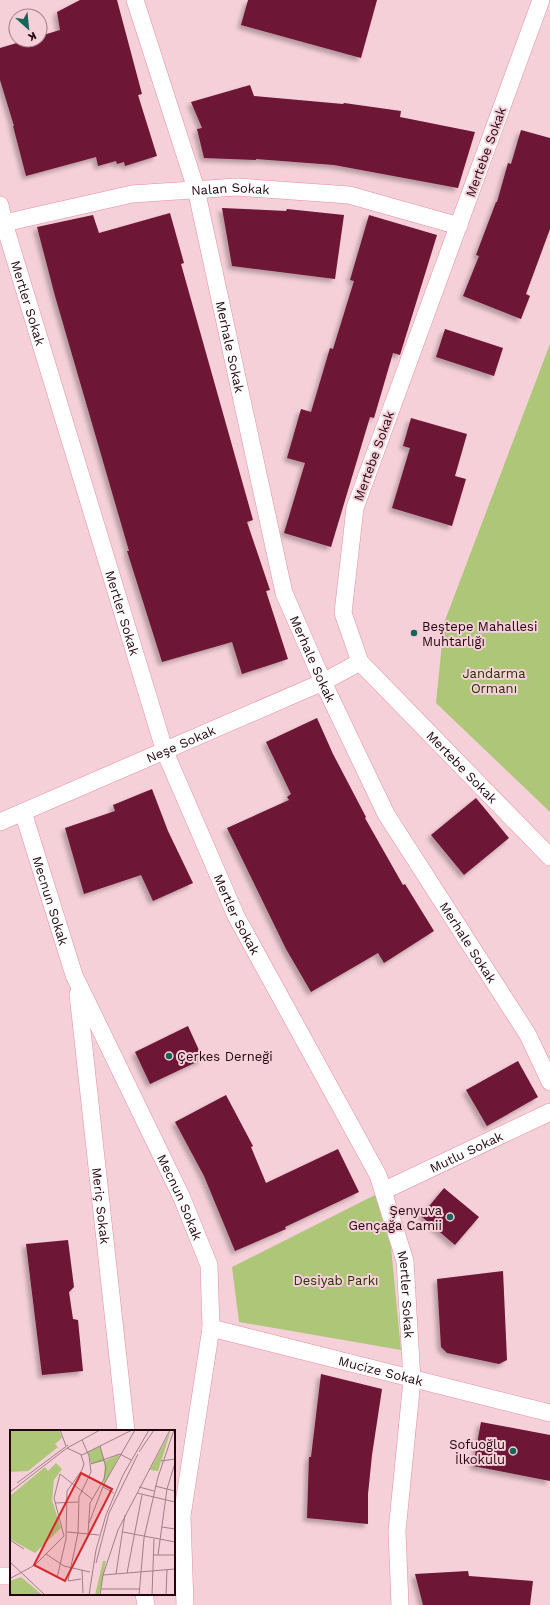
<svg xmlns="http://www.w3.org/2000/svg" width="550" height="1605" viewBox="0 0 550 1605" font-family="'Work Sans',sans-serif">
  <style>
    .green { fill: #adc678 }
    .building { fill: #6d1436; filter: url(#shadow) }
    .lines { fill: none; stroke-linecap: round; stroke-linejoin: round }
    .street-casing { stroke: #e58ea5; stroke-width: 18 }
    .street { stroke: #fff; stroke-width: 17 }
    .poi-dot { fill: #19645a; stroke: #f5d0d8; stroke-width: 1.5 }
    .labels { text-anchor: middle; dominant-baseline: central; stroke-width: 4; stroke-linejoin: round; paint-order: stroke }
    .street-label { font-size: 13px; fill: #23050f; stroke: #f5d0d8 }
    .poi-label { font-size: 13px; fill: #23050f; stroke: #f5d0d8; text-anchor: start }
    .park-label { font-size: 13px; fill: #263200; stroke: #f5d0d8 }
    .inset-road { fill: none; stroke: #a17f88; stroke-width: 1 }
    .view { fill: #d62828; fill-opacity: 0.15; stroke: #d62828; stroke-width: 2 }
    .inset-edge { fill: none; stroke: #23050f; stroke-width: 2 }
  </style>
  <defs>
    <filter id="shadow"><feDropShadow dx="-3.5" dy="3.5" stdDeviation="2" flood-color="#0004"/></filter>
  </defs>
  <rect width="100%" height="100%" fill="#f5d0d8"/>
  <!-- green -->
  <g class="green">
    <polygon points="550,344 550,812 436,703 444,623"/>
    <polygon points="375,1195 391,1247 401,1350 239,1322 232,1267"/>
  </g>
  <!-- building -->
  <g class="building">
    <polygon points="80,0 117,0 142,94 138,95 157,156 125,166 124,162 117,164 116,161 98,166 96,157 26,176 13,126 14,126 0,80 0,48 27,40 40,40 40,36 60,30 57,12"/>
    <polygon points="248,0 377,0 361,58 241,25"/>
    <polygon points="250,85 254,96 343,104 344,103 401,111 400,117 475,132 458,188 334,165 256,159 256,160 204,158 197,129 202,128 191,102"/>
    <polygon points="521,130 550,138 550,229 526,294 530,296 521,319 463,296 479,256 476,255 496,202 497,202 508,163 511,164"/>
    <polygon points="222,208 286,211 287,209 344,215 335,279 232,266"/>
    <polygon points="170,213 184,263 181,264 253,520 247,522 270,590 266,591 288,659 242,674 232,642 162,662 127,551 129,551 55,296 37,227 93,215 99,233"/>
    <polygon points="369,215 437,235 400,355 393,353 374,418 370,417 331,547 284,533 305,463 287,458 301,409 311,412 330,348 333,349 354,281 350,280"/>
    <polygon points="445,329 503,348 494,376 436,357"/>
    <polygon points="411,418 467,434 455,476 466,479 452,526 392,508 410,448 403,446"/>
    <polygon points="317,718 333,754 366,817 365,818 403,885 405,884 434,931 384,963 378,953 311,992 286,949 227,828 289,800 287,797 291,794 266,742"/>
    <polygon points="152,789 168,831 193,883 153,901 141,875 84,894 65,828 115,811 113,805"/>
    <polygon points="476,798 509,838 464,875 431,835"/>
    <polygon points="188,1026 203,1059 150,1084 135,1052"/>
    <polygon points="518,1061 538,1097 487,1126 466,1090"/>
    <polygon points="226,1095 253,1146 251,1147 266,1183 338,1149 359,1192 285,1227 286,1229 235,1251 204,1176 175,1122"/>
    <polygon points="444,1188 479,1217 455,1245 421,1216"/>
    <polygon points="68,1240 74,1287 69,1292 73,1319 78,1320 83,1371 42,1375 26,1244"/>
    <polygon points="503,1271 507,1360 499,1364 447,1353 441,1347 437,1279"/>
    <polygon points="321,1374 382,1389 372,1455 368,1494 368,1524 307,1518 309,1457 311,1457"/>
    <polygon points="481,1422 550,1435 550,1481 473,1466"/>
    <polygon points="468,1571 469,1576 533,1581 530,1605 423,1605 415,1574"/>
  </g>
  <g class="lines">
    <defs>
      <g id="street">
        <path id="s1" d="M135 0 196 189 284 593 323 682 386 814 528 1035 550 1082"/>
        <path id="s2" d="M541 0 355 508 343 613 360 662 550 857"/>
        <path id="s3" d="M0 205 4 223 165 752 236 916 378 1175 405 1261 412 1380 397 1531 400 1605"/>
        <path id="s4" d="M0 224 132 194 237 187 349 195 459 226"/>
        <path id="s5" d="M23 812 74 975 182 1198 209 1265 211 1328 182 1516 185 1605"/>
        <path id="s6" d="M0 822 323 682 360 662"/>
        <path id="s7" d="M78 994 126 1431"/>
        <path id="s8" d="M383 1191 550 1112"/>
        <path id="s9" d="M211 1328 550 1413"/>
        <polyline points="0,1576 11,1576"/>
        <polyline points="144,1594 146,1605"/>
      </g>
    </defs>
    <!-- street casing -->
    <use href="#street" class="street-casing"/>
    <!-- street -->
    <use href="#street" class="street"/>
  </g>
  <!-- markers -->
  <g class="poi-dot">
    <circle cx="414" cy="633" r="4"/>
    <circle cx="169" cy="1056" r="4"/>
    <circle cx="450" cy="1217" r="4"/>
    <circle cx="513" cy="1451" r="4"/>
  </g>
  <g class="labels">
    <!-- street labels -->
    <g class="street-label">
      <text transform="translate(486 152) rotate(-70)">Mertebe Sokak</text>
      <text stroke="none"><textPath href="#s4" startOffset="234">Nalan Sokak</textPath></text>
      <text stroke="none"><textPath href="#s3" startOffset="102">Mertler Sokak</textPath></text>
      <text stroke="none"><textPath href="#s1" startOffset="360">Merhale Sokak</textPath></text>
      <text transform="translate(374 456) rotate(-70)">Mertebe Sokak</text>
      <text stroke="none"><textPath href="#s3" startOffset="426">Mertler Sokak</textPath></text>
      <text stroke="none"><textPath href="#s1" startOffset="684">Merhale Sokak</textPath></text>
      <text stroke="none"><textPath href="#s6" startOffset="197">Neşe Sokak</textPath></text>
      <text stroke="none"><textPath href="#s2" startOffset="845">Mertebe Sokak</textPath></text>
      <text stroke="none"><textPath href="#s5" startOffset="93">Mecnun Sokak</textPath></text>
      <text stroke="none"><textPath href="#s3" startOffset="749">Mertler Sokak</textPath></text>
      <text stroke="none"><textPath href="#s1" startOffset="1008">Merhale Sokak</textPath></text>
      <text stroke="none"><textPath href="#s8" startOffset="92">Mutlu Sokak</textPath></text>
      <text stroke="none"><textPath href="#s5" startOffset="417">Mecnun Sokak</textPath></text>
      <text stroke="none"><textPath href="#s7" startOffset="213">Meriç Sokak</textPath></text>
      <text stroke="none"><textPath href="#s3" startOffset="1169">Mertler Sokak</textPath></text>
      <text stroke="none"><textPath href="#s9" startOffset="175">Mucize Sokak</textPath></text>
    </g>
    <!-- poi labels -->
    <g class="poi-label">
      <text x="422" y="626">Beştepe Mahallesi<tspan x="422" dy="15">Muhtarlığı</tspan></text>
      <text x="177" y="1056">Çerkes Derneği</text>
      <text x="442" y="1210" text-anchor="end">Şenyuva<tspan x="442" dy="15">Gençağa Camii</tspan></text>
      <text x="505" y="1444" text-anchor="end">Sofuoğlu<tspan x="505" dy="15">İlkokulu</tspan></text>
    </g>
    <!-- park labels -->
    <g class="park-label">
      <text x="494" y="673">Jandarma<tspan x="494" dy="15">Ormanı</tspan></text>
      <text x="336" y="1280">Desiyab Parkı</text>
    </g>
  </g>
  <!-- overview -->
  <g transform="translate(10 1430)">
    <rect width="165" height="165" fill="#f5d0d8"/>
    <path d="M0 0H49L52 8 45 14 48 17 18 41 0 42ZM161 0 148 41 140 40ZM90 16 95 31 110 24 93 57 95 31 81 34 78 22ZM46 33 52 39 44 50 42 70 51 98 25 123 0 109V66L35 37 38 41ZM93 131H96L89 165H85ZM11 147 22 156 32 165H0V151Z" fill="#adc678"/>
    <path class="inset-road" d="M50 0 56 16M57 18 72 25 122 0M129 22 144 0M151 31 165 29M81 34 110 24 121 30M7 53 58 15M145 56 165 61M93 57 104 63M129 57 144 61M0 62 57 18 90 0M127 63 165 72M45 73 68 72M79 93 94 54 125 0M152 97 165 99M57 102 89 105M113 102 165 112M78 104 80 73 94 49 96 38 90 16M0 110 14 119M36 124 54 136 80 142M143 125H165M148 125 157 59 165 33M0 132 35 165M86 133 99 83 128 24M72 140 73 163M117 143 132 65M106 144 115 85M93 145 165 139M1 148 25 135 54 106 44 68 50 44 82 69M47 148 56 109 57 61 72 40 74 34 71 25M71 149 58 151 68 103 69 67 81 42 79 26 72 10M91 159H129M79 165 86 120 96 85 113 45 139 0M90 165 93 145 108 100 160 0M129 165 134 108 148 47 164 0M142 165 144 109M156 165 157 139"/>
    <path class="view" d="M71 43 102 59 55 151 24 135Z"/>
    <rect width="165" height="165" class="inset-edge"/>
  </g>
  <!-- north arrow -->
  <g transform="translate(28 28) rotate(153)"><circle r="19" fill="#f5d0d8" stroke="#a17f88"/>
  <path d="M0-3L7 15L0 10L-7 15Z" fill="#19645a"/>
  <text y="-6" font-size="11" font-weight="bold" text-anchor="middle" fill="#23050f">K</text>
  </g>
</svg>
